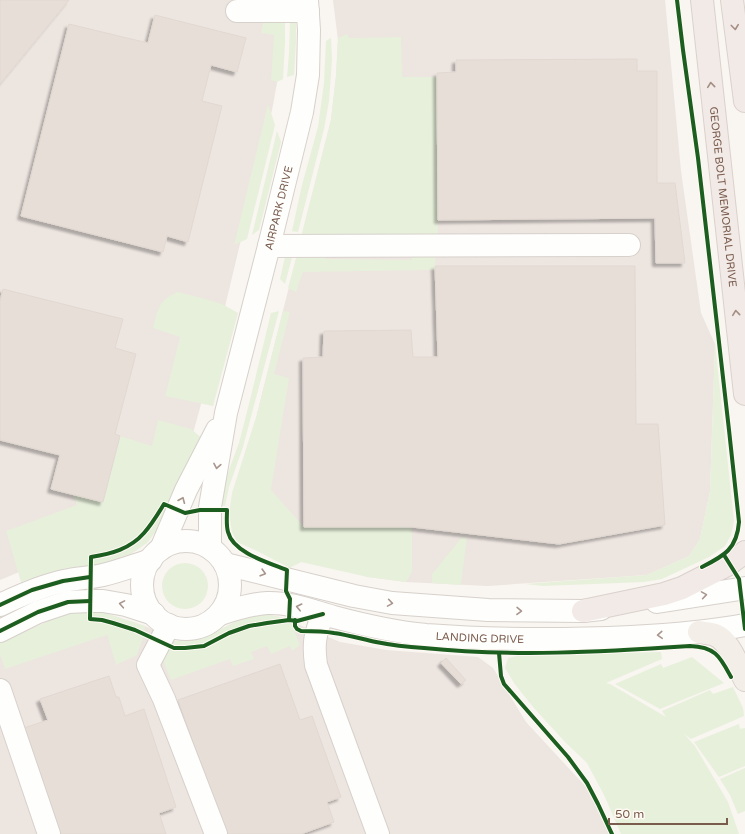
<svg xmlns="http://www.w3.org/2000/svg" width="745" height="834" viewBox="0 0 745 834" font-family="'Varela Round',sans-serif">
  <style>
    .industrial { fill: #ede5e0 }
    .green { fill: #e7f0db }
    .building { fill: #e6ded7; stroke: #e2d8d2; filter: url(#shadow) }
    .lines { fill: none; stroke-linecap: round; stroke-linejoin: round }
    .minor-casing { stroke: #d7d1cb; stroke-width: 24 }
    .major-casing { stroke: #dad1cc; stroke-width: 24 }
    .highway-casing { stroke: #dad1cc; stroke-width: 24 }
    .minor { stroke: #fefefd; stroke-width: 22 }
    .major { stroke: #f3eee8; stroke-width: 22 }
    .highway { stroke: #f2eae7; stroke-width: 22 }
    .cycleway-casing { stroke: #fffaf3; stroke-width: 6 }
    .cycleway { stroke: #1b5e20; stroke-width: 4 }
    .oneway { stroke: #a48e83 }
    .oneway2 { stroke: #a8958b }
    .labels { text-anchor: middle; dominant-baseline: central; stroke-width: 3.5; stroke-linejoin: round; paint-order: stroke }
    .street-label { font-size: 11px; fill: #7a5c4d; stroke: #fffaf3 }
  </style>
  <defs>
    <filter id="shadow"><feDropShadow dx="-3.5" dy="3.5" stdDeviation="1" flood-color="#0004"/></filter>
  </defs>
  <rect width="100%" height="100%" fill="#f9f5f0"/>
  <!-- industrial -->
  <g class="industrial">
    <polygon points="0,0 283,0 282,56 272,110 206,386 190,444 38,564 0,580"/>
    <polygon points="333,0 665,0 681,171 701,313 715,344 710,491 700,539 689,556 647,575 488,586 406,582 368,577 256,544 257,414 331,120 336,76 338,40"/>
    <polygon points="69,612 105,613 145,626 175,641 197,640 217,631 235,622 252,616 264,614 280,617 340,642 386,650 478,657 493,668 526,722 598,800 611,834 0,834 0,643"/>
  </g>
  <!-- green -->
  <g class="green">
    <polygon points="264,18 285,22 285,42 283,79 277,82 271,80 274,35 261,33"/>
    <polygon points="296,22 296,42 294,75 287,77 289,54 290,23"/>
    <polygon points="347,34 349,38 401,37 402,77 437,77 438,239 310,237 302,233 331,120 336,76 338,38"/>
    <polygon points="331,38 332,59 329,101 324,129 298,232 292,231 302,185 318,127 324,83 326,41"/>
    <polygon points="268,104 275,125 247,239 234,245"/>
    <polygon points="277,131 281,142 259,230 252,235"/>
    <polygon points="325,254 325,259 412,260 412,254 436,254 435,270 303,272 296,292 288,288 297,255"/>
    <polygon points="285,257 292,257 285,284 280,279"/>
    <path d="M178 292 205 299 222 304 238 313 213 406 165 396 180 337 153 328C158 309 158 300 178 292Z"/>
    <polygon points="279,311 243,447 229,487 225,506 220,505 226,478 239,443 250,400 271,313"/>
    <polygon points="283,311 290,312 274,374 289,378 271,490 304,527 412,527 412,572 406,582 368,577 301,562 290,568 257,551 237,542 232,532 229,514 232,493 257,414"/>
    <polygon points="715,344 734,521 731,535 725,546 709,557 662,579 644,582 543,586 525,584 647,575 689,556 700,539 710,491"/>
    <polygon points="158,420 191,429 203,439 159,527 147,543 131,554 98,565 66,568 21,582 6,531 77,505 73,494 103,502 120,436 152,446"/>
    <polygon points="462,537 467,538 461,585 432,583 432,574"/>
    <circle cx="185" cy="586" r="23"/>
    <polygon points="69,612 105,613 145,626 144,636 137,655 116,665 107,635 5,669 0,655 0,643"/>
    <polygon points="264,614 280,617 292,625 300,645 292,651 290,646 271,654 267,646 251,652 254,659 233,666 230,659 171,680 163,660 175,641 197,640 217,631 235,622 252,616"/>
    <polygon points="661,652 662,659 606,683 610,684 666,717 662,711 710,690 713,694 733,687 743,708 744,716 691,739 684,734 695,746 728,802 739,834 621,834 604,795 587,763 565,742 534,708 514,683 505,668 508,658 521,655"/>
    <polygon points="692,657 724,683 660,709 615,684 661,664 663,668"/>
    <polygon points="739,724 740,729 745,728 745,766 719,777 694,742"/>
    <polygon points="745,768 745,811 738,814 730,795 720,779"/>
  </g>
  <!-- building -->
  <g class="building">
    <polygon points="0,0 69,0 0,84"/>
    <polygon points="155,15 246,38 237,72 211,65 202,101 222,106 188,242 167,236 163,252 21,216 69,24 148,43"/>
    <polygon points="637,59 637,71 657,71 657,183 675,183 685,263 656,263 655,218 438,220 437,73 456,72 456,60"/>
    <polygon points="435,266 635,266 636,424 658,424 665,525 559,544 412,527 304,527 303,358 323,357 324,331 411,330 413,357 438,357"/>
    <polygon points="3,289 123,319 115,348 136,354 115,434 120,436 103,502 51,489 60,455 0,440 0,301"/>
    <polygon points="446,658 466,680 461,684 441,663"/>
    <polygon points="280,664 300,720 312,716 341,797 327,802 334,822 301,834 225,834 178,700"/>
    <polygon points="109,676 116,697 119,697 125,716 144,709 176,807 159,813 166,834 56,834 21,729 48,720 40,699"/>
  </g>
  <g class="lines">
    <defs>
      <g id="minor">
        <polyline points="237,11 308,11"/>
        <polyline points="269,246 629,245"/>
        <circle cx="186" cy="585" r="44"/>
        <path id="s1" d="M210 548V507L226 413 269 246 302 112 308 75 309 30 307 0"/>
        <polyline points="161,549 186,490 217,430"/>
        <polyline points="225,564 354,596 392,603 488,610 583,611 601,609"/>
        <polyline points="657,602 745,588"/>
        <path d="M0 605C21 595 41 586 64 581 77 578 90 578 103 575 120 571 135 565 151 560"/>
        <path id="s2" d="M220 614C235 609 250 604 267 603 290 602 312 611 334 617 364 625 395 632 426 635 494 640 563 640 631 637 669 635 707 632 745 625"/>
        <path d="M323 614C315 634 313 643 316 665L378 834"/>
        <polyline points="169,625 148,665 164,699 216,834"/>
        <polyline points="0,631 38,612 68,602 90,601 103,601 126,605 154,614"/>
        <polyline points="0,690 49,834"/>
      </g>
      <path id="major" d="M699 632C704 633 710 633 715 635 730 641 738 666 745 680"/>
      <g id="highway">
        <path id="s3" d="M702 0 745 394"/>
        <polyline points="732,0 745,101"/>
        <polyline points="583,611 664,594 682,588 729,564 745,552"/>
      </g>
    </defs>
    <!-- minor casing -->
    <use href="#minor" class="minor-casing"/>
    <!-- major casing -->
    <use href="#major" class="major-casing"/>
    <!-- highway casing -->
    <use href="#highway" class="highway-casing"/>
    <!-- minor -->
    <use href="#minor" class="minor"/>
    <!-- major -->
    <use href="#major" class="major"/>
    <!-- highway -->
    <use href="#highway" class="highway"/>
    <defs>
      <g id="cycleway">
        <path d="M677 0 683 50 698 158 729 430 739 522C737 549 724 556 702 567"/>
        <polyline points="724,555 739,579 745,629"/>
        <polyline points="0,605 32,590 63,581 90,577"/>
        <path d="M289 620 290 599 286 591 287 570C270 563 233 553 228 532 226 525 227 517 227 510H200L185 513 164 504C158 514 152 524 144 533 130 549 111 554 91 557L90 619 102 620 113 623 135 630 174 648H185L204 646 229 633 249 626 267 623 289 620 297 621 323 614"/>
        <path d="M295 620V626L297 629 301 631C312 631 323 631 334 633 348 635 362 639 376 642 391 645 408 647 424 648 512 657 602 652 690 646 716 647 720 657 731 677"/>
        <polyline points="0,631 38,612 68,602 90,601"/>
        <polyline points="499,653 501,676 504,684 568,757 587,783 598,804 612,834"/>
      </g>
    </defs>
    <!-- cycleway casing -->
    <use href="#cycleway" class="cycleway-casing"/>
    <!-- cycleway -->
    <use href="#cycleway" class="cycleway"/>
  </g>
  <!-- one-way arrows -->
  <defs><path id="oneway-chevron" d="M-2-3.5L2.5 0L-2 3.5" fill="none" stroke-width="1.6" stroke-linecap="round" stroke-linejoin="round"/></defs>
  <g class="oneway">
    <use href="#oneway-chevron" transform="translate(735 27) rotate(83)"/>
    <use href="#oneway-chevron" transform="translate(711 85) rotate(-96)"/>
    <use href="#oneway-chevron" transform="translate(736 313) rotate(-96)"/>
  </g>
  <g class="oneway2">
    <use href="#oneway-chevron" transform="translate(217 466) rotate(100)"/>
    <use href="#oneway-chevron" transform="translate(182 500) rotate(-67)"/>
    <use href="#oneway-chevron" transform="translate(263 573) rotate(16)"/>
    <use href="#oneway-chevron" transform="translate(704 595) rotate(-9)"/>
    <use href="#oneway-chevron" transform="translate(390 603) rotate(9)"/>
    <use href="#oneway-chevron" transform="translate(122 604) rotate(-170)"/>
    <use href="#oneway-chevron" transform="translate(299 607) rotate(-167)"/>
    <use href="#oneway-chevron" transform="translate(519 611) rotate(1)"/>
    <use href="#oneway-chevron" transform="translate(660 635) rotate(176)"/>
  </g>
  <g class="labels">
    <!-- street labels -->
    <g class="street-label">
      <text stroke="none"><textPath href="#s3" startOffset="198">GEORGE BOLT MEMORIAL DRIVE</textPath></text>
      <text stroke="none"><textPath href="#s1" startOffset="348">AIRPARK DRIVE</textPath></text>
      <text stroke="none"><textPath href="#s2" startOffset="265">LANDING DRIVE</textPath></text>
    </g>
  </g>
  <!-- scale -->
  <path d="M609 818v6h118v-6" fill="none" stroke="#7a5c4d" stroke-width="2"/>
  <text x="615" y="818" font-size="12" fill="#7a5c4d" stroke="#fffaf3" stroke-width="3" paint-order="stroke">50 m</text>
</svg>
